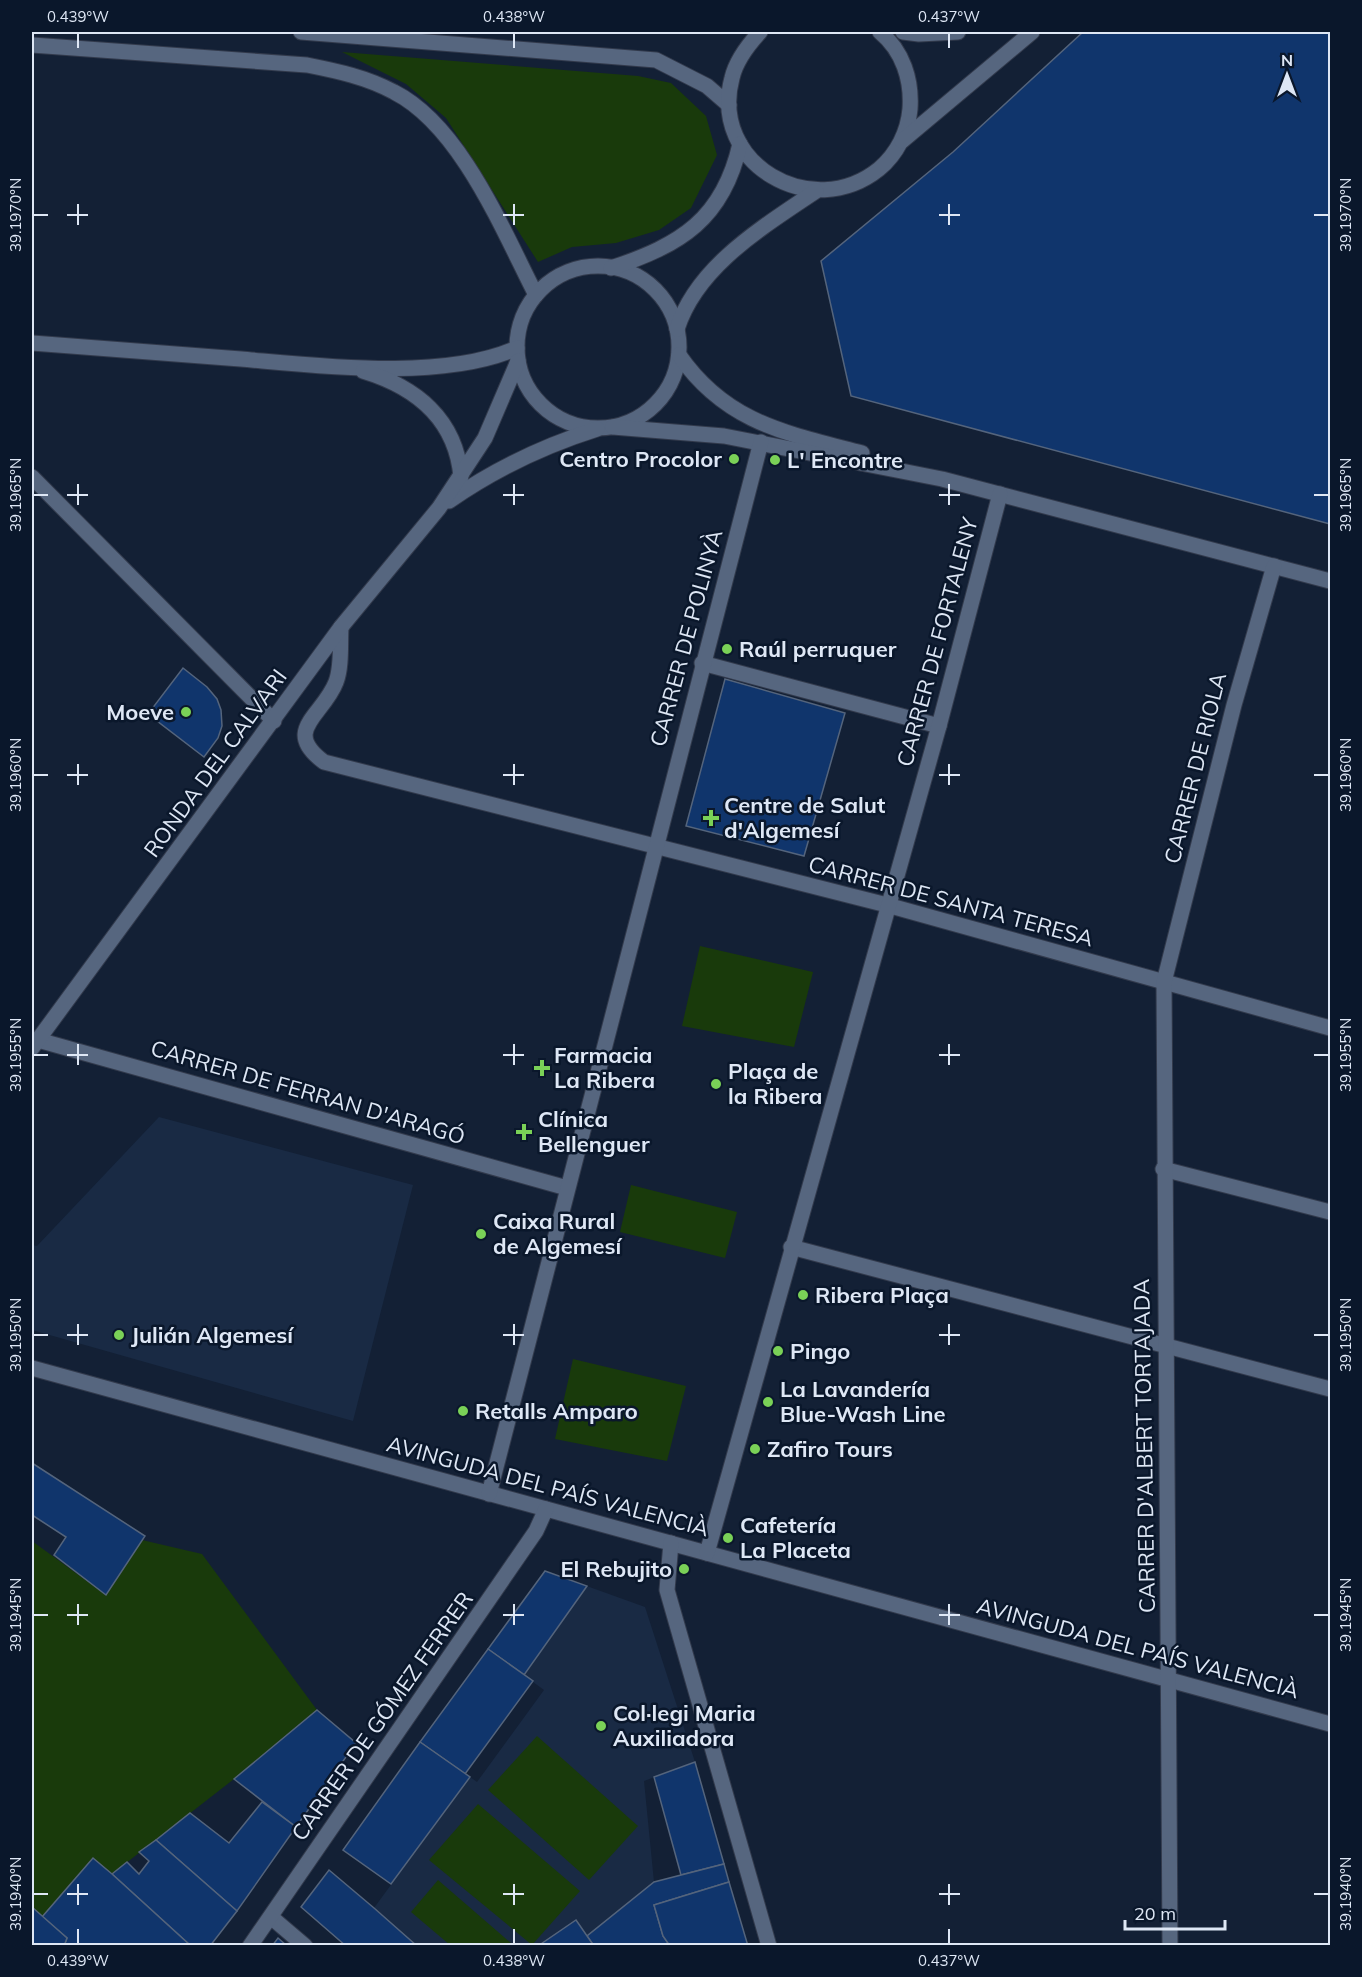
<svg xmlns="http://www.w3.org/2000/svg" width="1362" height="1977" viewBox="0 0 1362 1977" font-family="Mulish,sans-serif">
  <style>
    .built { fill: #192a44 }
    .green { fill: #193a0b }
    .building { fill: #10356c; stroke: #54647c; stroke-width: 1.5 }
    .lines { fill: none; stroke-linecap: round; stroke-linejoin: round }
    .minor-casing { stroke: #323a4c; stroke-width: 17 }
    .minor { stroke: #56667f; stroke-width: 15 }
    .ticks { fill: none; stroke: #dee7f5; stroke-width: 2 }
    .poi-dot { fill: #7ad157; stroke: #0a172b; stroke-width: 2 }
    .labels { text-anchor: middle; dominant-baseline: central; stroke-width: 5; stroke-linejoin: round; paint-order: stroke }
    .poi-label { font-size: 22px; font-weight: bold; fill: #dee7f5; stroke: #0a172b; text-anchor: start }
    .street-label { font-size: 22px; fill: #dee7f5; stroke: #0a172b }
    .neatline { fill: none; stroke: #dee7f5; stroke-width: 2 }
    .ticks-label { font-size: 15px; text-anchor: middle; fill: #dee7f5 }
  </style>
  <rect width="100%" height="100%" fill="#132035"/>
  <!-- built -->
  <g class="built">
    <polygon points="159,1117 413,1185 353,1421 32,1330 32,1245 37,1246"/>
    <polygon points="545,1571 645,1607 695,1762 644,1781 654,1882 588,1936 594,1945 346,1945 301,1907 329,1870 374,1908 470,1777 477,1782 544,1690 488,1649"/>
  </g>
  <!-- green -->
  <g class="green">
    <polygon points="342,52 638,76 671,83 706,116 717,155 691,208 659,230 616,243 572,247 538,262 446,118 406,84"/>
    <polygon points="700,946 813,972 794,1047 682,1026"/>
    <polygon points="631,1185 737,1212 725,1258 620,1232"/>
    <polygon points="573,1359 686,1386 667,1461 555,1439"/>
    <polygon points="142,1540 202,1554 317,1710 234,1779 112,1874 93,1858 42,1917 32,1907 32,1541 106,1595"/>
    <polygon points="537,1736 638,1826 589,1880 488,1790"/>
    <polygon points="478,1804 580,1891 532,1945 429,1860"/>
    <polygon points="438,1880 511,1943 509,1945 450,1945 411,1912"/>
  </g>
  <!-- building -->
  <g class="building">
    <polygon points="1083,32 1330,32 1330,524 851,396 821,261 953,152"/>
    <polygon points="183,668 207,687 217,699 221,710 222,726 218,738 204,757 148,714"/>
    <polygon points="725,679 845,713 804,856 686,826"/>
    <polygon points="32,1463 145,1536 106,1595 54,1555 66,1537 32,1515"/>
    <polygon points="545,1571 587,1586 524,1675 488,1649"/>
    <polygon points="488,1649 533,1681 465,1774 420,1742"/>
    <polygon points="317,1710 356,1743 296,1827 234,1779"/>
    <polygon points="420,1742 470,1777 391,1884 343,1850"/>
    <polygon points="695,1762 724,1864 681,1875 654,1777"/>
    <polygon points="262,1802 296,1827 237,1911 156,1840 190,1813 229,1843"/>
    <polygon points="156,1840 237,1911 210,1946 191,1946 112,1874 127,1862 139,1874 149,1861 139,1852"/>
    <polygon points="93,1858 112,1874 191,1946 64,1946 67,1938 42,1917"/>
    <polygon points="724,1864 729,1882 654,1905 663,1936 670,1946 594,1946 587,1936 654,1882"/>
    <polygon points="329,1870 374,1908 417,1946 346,1946 301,1907"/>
    <polygon points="729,1882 748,1946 670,1946 663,1936 654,1905"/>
    <polygon points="32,1907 67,1938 64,1946 32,1946"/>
    <polygon points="576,1920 594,1946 538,1946"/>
    <polygon points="278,1938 287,1946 272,1946"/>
  </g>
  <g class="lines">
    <defs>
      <g id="minor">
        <polyline points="301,32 656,60 707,86 729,105"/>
        <path d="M760 32C748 45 736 60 732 78 709 164 812 223 879 169 897 154 908 132 910 109 912 80 903 51 880 32"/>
        <polyline points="903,32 919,34 958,32"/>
        <path d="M32 45 307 65C337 71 366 77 394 92 461 126 503 231 536 295"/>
        <polyline points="902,141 1032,32"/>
        <circle cx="598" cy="347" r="81"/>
        <path d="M611 268C681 245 723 219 740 144"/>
        <path d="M677 329C697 266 763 227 816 191"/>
        <path d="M32 343C101 348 171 354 241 359 321 366 444 381 517 348"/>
        <path d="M679 355C726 423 786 433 862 453"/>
        <path d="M363 371C416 387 456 419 461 477"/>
        <polyline points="613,427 724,436 942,479 1330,581"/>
        <polyline points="32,477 274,721"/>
        <path d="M449 501C495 469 543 446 597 429"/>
        <path d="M341 627C340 643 342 667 336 682 323 716 281 730 324 762L887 905 1330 1028"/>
        <polyline points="702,663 939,726"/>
        <polyline points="38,1040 567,1188"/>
        <polyline points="32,1048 341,627 439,508 485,438 518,361"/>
        <polyline points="1163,1169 1330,1212"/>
        <polyline points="791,1247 1330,1389"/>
        <polyline points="32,1368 1330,1724"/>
        <polyline points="489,1494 761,442"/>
        <polyline points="671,1543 667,1590 769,1946"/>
        <polyline points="707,1553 939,726 1000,494"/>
        <polyline points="271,1917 305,1946"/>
        <polyline points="250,1946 536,1531 546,1509"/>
        <polyline points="1170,1946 1164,982 1234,705 1274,566"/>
      </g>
    </defs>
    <!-- minor casing -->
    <use href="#minor" class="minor-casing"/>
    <!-- minor -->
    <use href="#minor" class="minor"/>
  </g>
  <!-- ticks -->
  <path class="ticks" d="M78 33V48M514 33V48M949 33V48M78 204V225M514 204V225M949 204V225M33 215H48M67 215H88M503 215H524M939 215H960M1314 215H1329M78 484V505M514 484V505M949 484V505M33 495H48M67 495H88M503 495H524M939 495H960M1314 495H1329M78 764V785M514 764V785M949 764V785M33 775H48M67 775H88M503 775H524M939 775H960M1314 775H1329M78 1044V1065M514 1044V1065M949 1044V1065M33 1055H48M67 1055H88M503 1055H524M939 1055H960M1314 1055H1329M78 1324V1345M514 1324V1345M949 1324V1345M33 1335H48M67 1335H88M503 1335H524M939 1335H960M1314 1335H1329M78 1604V1625M514 1604V1625M949 1604V1625M33 1615H48M67 1615H88M503 1615H524M939 1615H960M1314 1615H1329M78 1884V1905M514 1884V1905M949 1884V1905M33 1894H48M67 1894H88M503 1894H524M939 1894H960M1314 1894H1329M78 1929V1944M514 1929V1944M949 1929V1944"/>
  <!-- markers -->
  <g class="poi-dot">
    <circle cx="734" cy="459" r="6"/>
    <circle cx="775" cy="460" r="6"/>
    <circle cx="727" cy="649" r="6"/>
    <circle cx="186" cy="712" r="6"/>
    <path d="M708 809h6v6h6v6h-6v6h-6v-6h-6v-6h6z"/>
    <path d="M539 1059h6v6h6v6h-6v6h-6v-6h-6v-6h6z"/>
    <circle cx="716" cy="1084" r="6"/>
    <path d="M521 1123h6v6h6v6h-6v6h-6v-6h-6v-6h6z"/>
    <circle cx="481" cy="1234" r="6"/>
    <circle cx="803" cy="1295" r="6"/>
    <circle cx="119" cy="1335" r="6"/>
    <circle cx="778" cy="1351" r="6"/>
    <circle cx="768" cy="1402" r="6"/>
    <circle cx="463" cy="1411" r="6"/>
    <circle cx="755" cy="1449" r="6"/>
    <circle cx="728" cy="1538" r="6"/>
    <circle cx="684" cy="1569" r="6"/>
    <circle cx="601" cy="1726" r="6"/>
  </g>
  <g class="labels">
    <!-- poi labels -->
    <g class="poi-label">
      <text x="722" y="459" text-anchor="end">Centro Procolor</text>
      <text x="787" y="460">L' Encontre</text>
      <text x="739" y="649">Raúl perruquer</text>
      <text x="174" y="712" text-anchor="end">Moeve</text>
      <text x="724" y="805">Centre de Salut<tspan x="724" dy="25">d'Algemesí</tspan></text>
      <text x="554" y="1055">Farmacia<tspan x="554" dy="25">La Ribera</tspan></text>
      <text x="728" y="1071">Plaça de<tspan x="728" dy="25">la Ribera</tspan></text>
      <text x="538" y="1119">Clínica<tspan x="538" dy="25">Bellenguer</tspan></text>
      <text x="493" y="1221">Caixa Rural<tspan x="493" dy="25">de Algemesí</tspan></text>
      <text x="815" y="1295">Ribera Plaça</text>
      <text x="131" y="1335">Julián Algemesí</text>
      <text x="790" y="1351">Pingo</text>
      <text x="780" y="1389">La Lavandería<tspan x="780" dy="25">Blue-Wash Line</tspan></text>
      <text x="475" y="1411">Retalls Amparo</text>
      <text x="767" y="1449">Zafiro Tours</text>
      <text x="740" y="1525">Cafetería<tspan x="740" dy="25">La Placeta</tspan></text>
      <text x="672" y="1569" text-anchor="end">El Rebujito</text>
      <text x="613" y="1713">Col·legi Maria<tspan x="613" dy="25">Auxiliadora</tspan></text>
    </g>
    <!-- street labels -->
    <g class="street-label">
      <text transform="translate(686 638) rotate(-75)">CARRER DE POLINYÀ</text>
      <text transform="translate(937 642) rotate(-75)">CARRER DE FORTALENY</text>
      <text transform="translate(215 763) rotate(-54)">RONDA DEL CALVARI</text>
      <text transform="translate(1195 768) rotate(-76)">CARRER DE RIOLA</text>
      <text transform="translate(951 901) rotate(15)">CARRER DE SANTA TERESA</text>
      <text transform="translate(308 1092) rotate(16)">CARRER DE FERRAN D'ARAGÓ</text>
      <text transform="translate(1144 1446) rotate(-91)">CARRER D'ALBERT TORTAJADA</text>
      <text transform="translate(548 1486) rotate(15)">AVINGUDA DEL PAÍS VALENCIÀ</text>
      <text transform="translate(1138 1648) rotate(15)">AVINGUDA DEL PAÍS VALENCIÀ</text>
      <text transform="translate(382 1716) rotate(-55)">CARRER DE GÓMEZ FERRER</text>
    </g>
  </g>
  <!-- border -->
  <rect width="1362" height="1977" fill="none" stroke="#0a172b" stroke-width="66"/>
  <!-- north arrow -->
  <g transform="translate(1287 75)" stroke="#0a172b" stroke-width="4.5" paint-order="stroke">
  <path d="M0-4.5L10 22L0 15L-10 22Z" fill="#dee7f5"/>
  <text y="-9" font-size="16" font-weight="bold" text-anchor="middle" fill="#dee7f5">N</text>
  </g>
  <!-- scale -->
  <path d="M1125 1920v9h100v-9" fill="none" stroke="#dee7f5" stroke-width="3"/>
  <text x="1134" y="1920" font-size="18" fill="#dee7f5" stroke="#0a172b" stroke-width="4.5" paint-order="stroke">20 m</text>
  <rect x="33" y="33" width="1296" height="1911" class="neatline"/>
  <g class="ticks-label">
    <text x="78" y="22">0.439°W</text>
    <text x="514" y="22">0.438°W</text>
    <text x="949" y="22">0.437°W</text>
    <text transform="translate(16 215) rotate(-90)" y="5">39.1970°N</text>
    <text transform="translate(1346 215) rotate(-90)" y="5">39.1970°N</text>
    <text transform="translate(16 495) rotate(-90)" y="5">39.1965°N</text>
    <text transform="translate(1346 495) rotate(-90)" y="5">39.1965°N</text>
    <text transform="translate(16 775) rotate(-90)" y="5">39.1960°N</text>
    <text transform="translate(1346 775) rotate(-90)" y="5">39.1960°N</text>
    <text transform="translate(16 1055) rotate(-90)" y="5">39.1955°N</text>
    <text transform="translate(1346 1055) rotate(-90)" y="5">39.1955°N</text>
    <text transform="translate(16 1335) rotate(-90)" y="5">39.1950°N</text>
    <text transform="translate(1346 1335) rotate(-90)" y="5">39.1950°N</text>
    <text transform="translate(16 1615) rotate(-90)" y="5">39.1945°N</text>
    <text transform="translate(1346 1615) rotate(-90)" y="5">39.1945°N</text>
    <text transform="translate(16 1894) rotate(-90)" y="5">39.1940°N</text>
    <text transform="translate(1346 1894) rotate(-90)" y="5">39.1940°N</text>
    <text x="78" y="1966">0.439°W</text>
    <text x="514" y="1966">0.438°W</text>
    <text x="949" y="1966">0.437°W</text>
  </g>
</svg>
